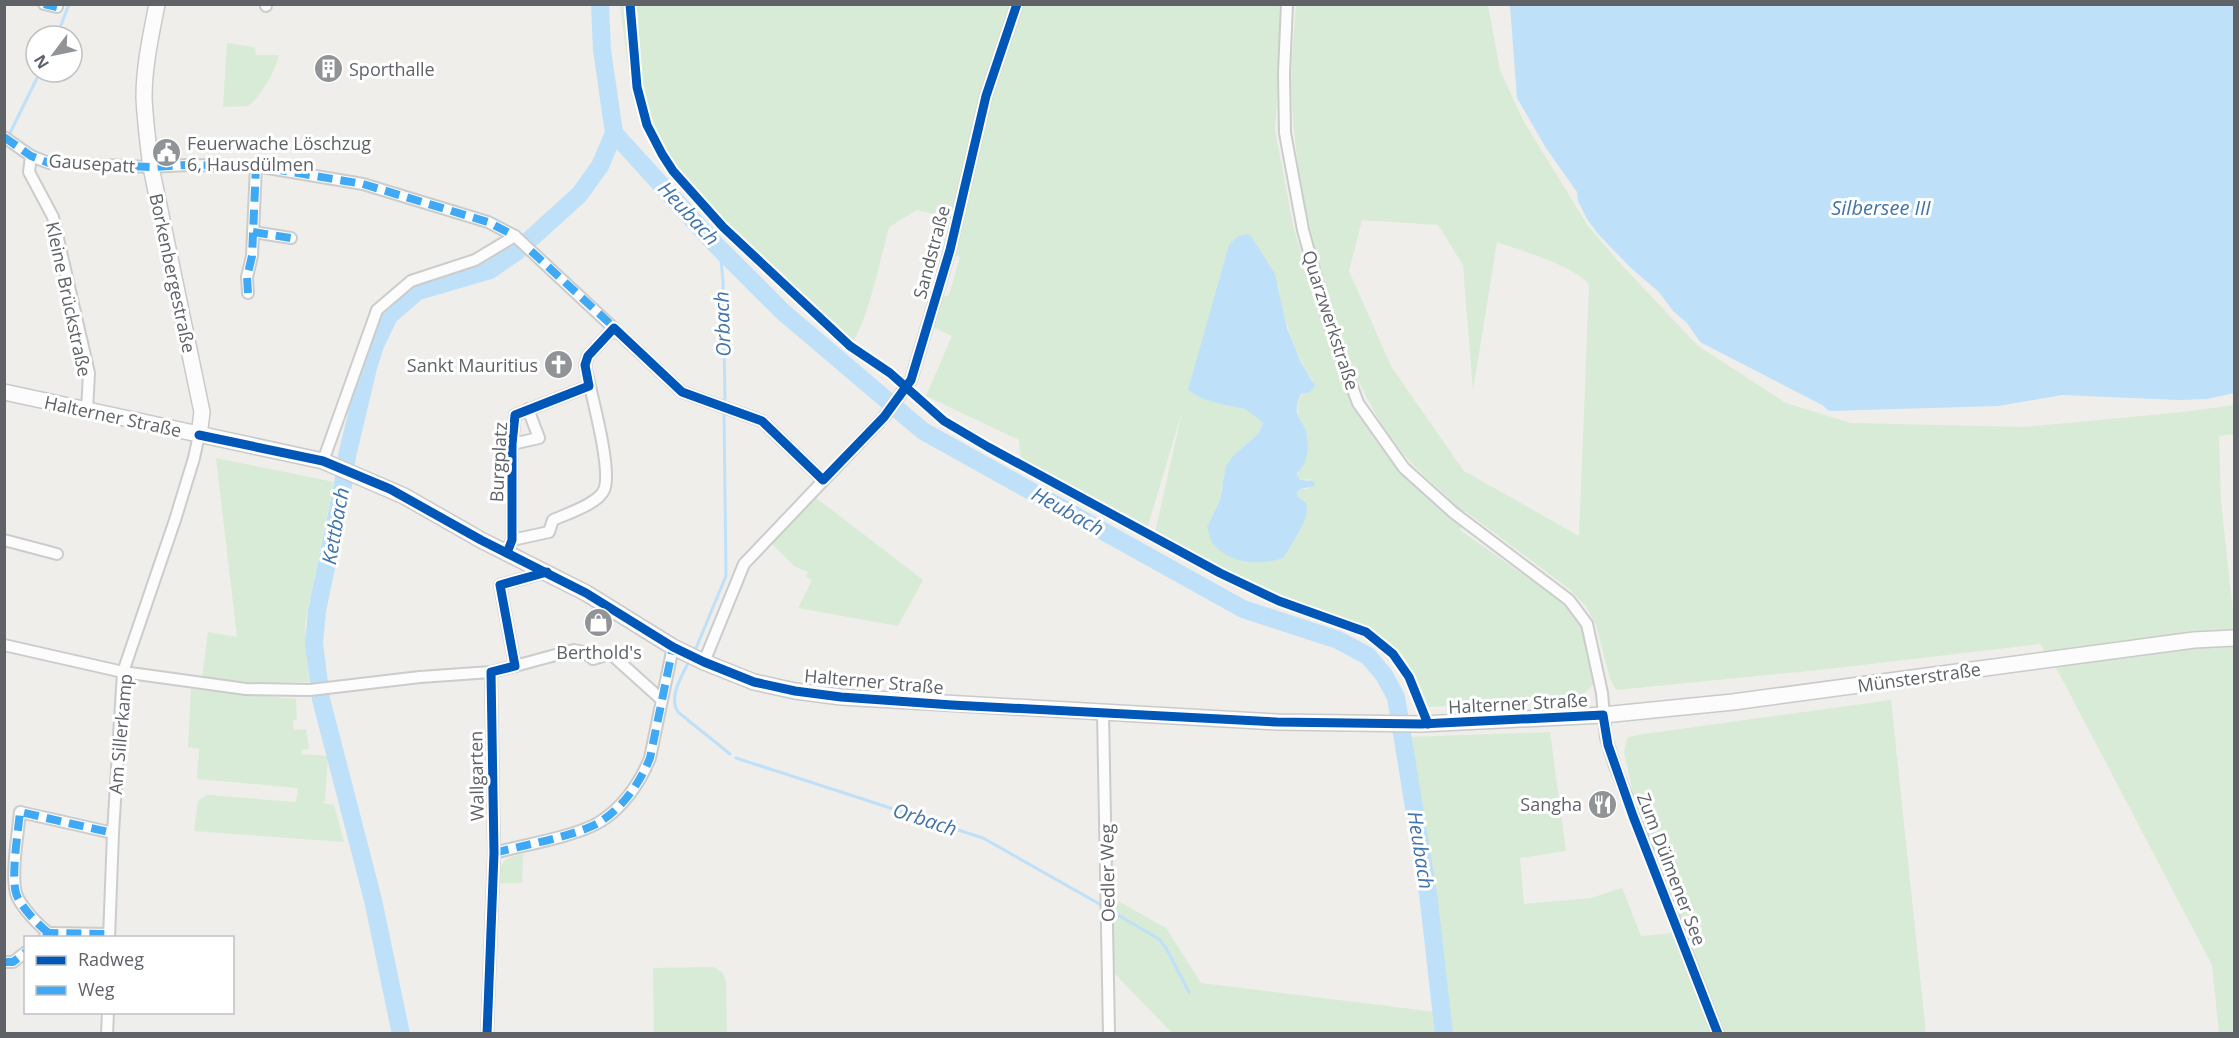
<svg xmlns="http://www.w3.org/2000/svg" width="2239" height="1038" viewBox="0 0 2239 1038" font-family="'Open Sans',sans-serif">
  <style>
    .green { fill: #d8ebd6; fill-rule: evenodd }
    .water { fill: #bfe0f9 }
    .lines { fill: none; stroke-linecap: round; stroke-linejoin: round }
    .stream { stroke: #bfe0f9; stroke-width: 3 }
    .river { stroke: #bfe0f9; stroke-width: 18 }
    .street-casing { stroke: #cbcccc; stroke-width: 14 }
    .secondary-casing { stroke: #cacacb; stroke-width: 18 }
    .street { stroke: #fdfcfc; stroke-width: 10 }
    .secondary { stroke: #fdfcfc; stroke-width: 15 }
    .quiet { stroke: #3fa9f5; stroke-width: 8; stroke-dasharray: 15 8; stroke-linecap: butt }
    .cycleway-casing { stroke: #fff; stroke-width: 13 }
    .cycleway { stroke: #0057b8; stroke-width: 9 }
    .labels { text-anchor: middle; dominant-baseline: central; stroke-width: 6; stroke-linejoin: round; paint-order: stroke }
    .poi-label { font-size: 18px; fill: #5f6368; stroke: #fff; text-anchor: start }
    .street-label { font-size: 18px; fill: #5f6368; stroke: #fff }
    .water-label { font-size: 20px; font-style: italic; fill: #4174aa; stroke: #fff }
  </style>
  <rect width="100%" height="100%" fill="#efeeea"/>
  <!-- green -->
  <g class="green">
    <path d="M620 5H1284L1275 130 1293 225 1312 291 1356 405 1446 509 1448 497C1429 480 1409 463 1394 442 1334 362 1296 199 1292 100 1290 69 1294 36 1296 5H1488L1500 70 1523 120 1588 226 1617 260 1698 346 1786 403 1851 423 2025 427 2184 412 2234 405V434L2219 436 2221 501 2233 613 2234 608V1033H2219L2212 965 2060 675 2040 644 1828 669 1616 690 1610 679 1596 625 1586 606 1568 588 1465 511 1460 530 1568 606 1583 626 1594 684 1577 700 1426 707C1413 674 1397 645 1365 627L1255 586 1155 533 1182 412 1147 529 1021 459 1019 440 926 396 952 336 933 327 940 298 949 295 960 257 955 255 970 196 962 199 957 220 917 210 889 227C880 259 869 319 851 344L725 226 674 170 632 98ZM1362 220 1438 225 1463 265 1473 391 1497 242C1521 251 1576 266 1589 285L1579 536 1464 471 1392 368 1349 271ZM1278 284C1283 320 1294 351 1313 381 1302 395 1293 401 1300 420L1297 477 1300 480 1311 479 1308 489H1300L1297 492V496L1305 501C1311 520 1293 542 1283 558L1207 527 1220 500 1221 489 1234 455 1259 433 1263 423 1245 409 1220 404 1201 398Z"/>
    <path d="M227 43 254 47 256 55H279C275 72 261 96 248 106L223 107Z"/>
    <polygon points="216,458 334,482 305,623 309,682 240,684 202,679 208,632 237,637"/>
    <polygon points="815,497 923,580 898,626 798,608 812,580 806,577 808,572 794,566 771,543"/>
    <polygon points="191,689 296,699 297,719 293,720 294,730 306,729 309,749 302,750 301,754 328,756 325,801 322,803 334,805 344,842 194,831 198,801 207,795 296,802 298,788 197,779 199,749 188,747"/>
    <polygon points="1891,700 1926,1033 1450,1033 1434,884 1409,737 1550,732 1566,851 1520,858 1524,904 1591,898 1622,888 1641,936 1672,933 1682,928 1636,806 1624,752 1627,738 1637,735"/>
    <path d="M523 854 522 883H499C500 861 502 859 523 854Z"/>
    <polygon points="1111,897 1166,928 1201,983 1436,1012 1438,1033 1172,1033 1114,973"/>
    <polygon points="713,967 722,972 726,981 727,1033 654,1033 653,968"/>
  </g>
  <!-- water -->
  <g class="water">
    <polygon points="1510,5 2234,5 2234,393 2207,399 2179,400 2062,395 1998,406 1829,411 1822,405 1700,342 1687,323 1673,311 1659,292 1631,268 1598,234 1587,219 1578,201 1577,192 1546,148 1517,98"/>
    <path d="M1247 234 1251 236 1275 274 1287 328 1301 362 1315 386 1310 392 1301 394C1298 400 1296 406 1297 413 1299 419 1304 425 1306 431 1309 444 1309 464 1297 472V476L1300 480 1314 481 1315 486 1300 489 1297 492V496C1298 497 1304 500 1305 502 1314 514 1290 547 1283 558 1262 566 1231 564 1214 545 1210 541 1209 532 1207 527L1220 500 1226 466 1234 455 1259 433 1263 423 1245 409 1220 404 1201 398 1188 390 1229 245 1237 237Z"/>
  </g>
  <g class="lines">
    <!-- stream -->
    <g class="stream">
      <polyline points="57,36 69,4"/>
      <polyline points="9,135 40,72"/>
      <polyline points="720,249 723,281 725,399"/>
      <polyline points="694,653 726,576 724,412"/>
      <path d="M689 661C682 676 668 697 678 712L730 754"/>
      <polyline points="736,758 983,838 1103,906"/>
      <polyline points="1116,914 1159,939 1166,948 1189,992"/>
    </g>
    <!-- river -->
    <g class="river">
      <polyline points="600,4 602,50 614,133 712,241 783,312 923,431 1243,609 1338,640 1368,656 1384,675 1396,697 1428,893 1444,1034"/>
      <polyline points="401,1034 373,900 321,699 314,643 317,611 343,485 347,456 368,368 375,345 389,316 418,291 490,270 516,252 579,195 600,166 614,133"/>
    </g>
    <defs>
      <g id="street">
        <polyline points="44,4 57,7"/>
        <polyline points="1287,4 1284,73 1285,133 1303,230 1328,321 1358,403 1404,468 1454,513 1569,600 1587,624 1602,693 1606,738 1615,766 1718,1034"/>
        <polyline points="266,6 266,4"/>
        <polyline points="4,137 31,156 49,163 151,167 187,165 256,166 363,184 488,222 515,236 682,392 762,421 823,480"/>
        <polyline points="31,156 29,172 53,217 89,373 87,411"/>
        <polyline points="253,232 291,238"/>
        <polyline points="248,293 247,277 252,256 256,166"/>
        <polyline points="512,444 539,438 528,409"/>
        <polyline points="323,461 377,310 411,281 475,260 515,236"/>
        <polyline points="4,540 57,554"/>
        <path d="M512 540 549 532 553 520C566 514 598 504 604 490 613 470 590 390 585 365L588 356 614 328"/>
        <polyline points="510,545 512,540 512,444 515,415 589,386"/>
        <polyline points="4,645 123,672 246,689 310,690 420,677 491,672 515,666 500,585 547,572"/>
        <polyline points="704,662 744,564 884,417 911,380 950,250 986,96 1017,4"/>
        <polyline points="515,666 574,650 584,652 593,659 606,655 612,655 662,700"/>
        <polyline points="1103,713 1109,1034"/>
        <path d="M494 853C523 845 573 837 598 823 622 809 640 783 650 758L673 647"/>
        <path d="M49 933C40 927 19 905 16 893 11 874 18 833 20 812L113 833"/>
        <polyline points="45,937 49,933 109,934"/>
        <polyline points="109,938 113,833 123,672 175,520 194,458 199,435"/>
        <polyline points="4,962 13,962 26,952"/>
        <polyline points="107,1034 108,1012"/>
        <polyline points="487,1034 494,853 491,672"/>
      </g>
      <g id="secondary">
        <path d="M157 4C151 35 144 66 144 97 145 121 148 144 151 167L202 412 199 435"/>
        <polyline points="4,392 323,461 404,496 481,540 586,593 673,647 704,662 754,682 795,691 841,697 1277,722 1421,724 1603,715 1733,702 2194,640 2234,638"/>
      </g>
    </defs>
    <!-- street casing -->
    <use href="#street" class="street-casing"/>
    <!-- secondary casing -->
    <use href="#secondary" class="secondary-casing"/>
    <!-- street -->
    <use href="#street" class="street"/>
    <!-- secondary -->
    <use href="#secondary" class="secondary"/>
    <!-- quiet -->
    <g class="quiet">
      <polyline points="44,4 57,7"/>
      <polyline points="4,137 31,156 49,163 151,167 187,165 256,166 363,184 488,222 515,236"/>
      <polyline points="253,232 291,238"/>
      <polyline points="531,251 618,331"/>
      <polyline points="248,293 247,277 252,256 256,166"/>
      <path d="M494 853C523 845 573 837 598 823 622 809 640 783 650 758L673 647"/>
      <path d="M49 933C40 927 19 905 16 893 11 874 18 833 20 812L113 833"/>
      <polyline points="45,937 49,933 109,934"/>
      <polyline points="4,962 13,962 26,952"/>
    </g>
    <defs>
      <g id="cycleway">
        <polyline points="630,4 637,87 647,125 662,154 673,171 723,227 850,346 890,373 944,421 988,447 1220,573 1279,601 1366,632 1393,654 1409,677 1428,724"/>
        <polyline points="199,435 323,461 390,489 481,540 586,593 673,647 704,662 754,682 795,691 841,697 952,705 1277,722 1421,724 1603,715 1608,745 1633,816 1718,1034"/>
        <polyline points="507,553 512,540 512,444 515,415 589,386 585,365 588,356 614,328 682,392 762,421 823,480 884,417 911,380 950,250 986,96 1017,4"/>
        <polyline points="487,1034 494,853 491,672 515,666 500,585 547,572"/>
      </g>
    </defs>
    <!-- cycleway casing -->
    <use href="#cycleway" class="cycleway-casing"/>
    <!-- cycleway -->
    <use href="#cycleway" class="cycleway"/>
  </g>
  <!-- icons -->
  <defs>
    <symbol id="building-disc" viewBox="-11 -11 22 22"><circle r="9.5" fill="#919496" stroke="#fff"/><path d="M-4-6H4V6H1V3H-1V6H-4ZM-2.5-4.3h1.7v1.8h-1.7ZM.8-4.3h1.7v1.8H.8ZM-2.5-1h1.7V.8h-1.7ZM.8-1h1.7V.8H.8Z" fill="#fff"/></symbol>
    <symbol id="civic-disc" viewBox="-11 -11 22 22"><circle r="9.5" fill="#919496" stroke="#fff"/><path d="M-.6-6.5H3V-4.5H.6V-3L4-1V1h2V6H-6V1h2V-1L-.6-3ZM-1.2 2.5V6h2.4V2.5Z" fill="#fff"/></symbol>
    <symbol id="church-disc" viewBox="-11 -11 22 22"><circle r="9.5" fill="#919496" stroke="#fff"/><path d="M-1.2-6h2.4v3.5h3.3v2.4h-3.3V6h-2.4V-.1h-3.3v-2.4h3.3Z" fill="#fff"/></symbol>
    <symbol id="shop-disc" viewBox="-11 -11 22 22"><circle r="9.5" fill="#919496" stroke="#fff"/><path d="M-5-2.5h2.3a2.7 3.5 0 0 1 5.4 0H5L5.5 6h-11ZM-1.5-2.5h3a1.5 2.3 0 0 0-3 0Z" fill="#fff"/></symbol>
    <symbol id="restaurant-disc" viewBox="-11 -11 22 22"><circle r="9.5" fill="#919496" stroke="#fff"/><path d="M-5-6h1v4h1v-4h1v4h1v-4h1v5L-1.5 .5V6h-2V.5L-5-1ZM5-6V6H3V1.5H1.5Q1.5-4 5-6Z" fill="#fff"/></symbol>
  </defs>
  <g fill-rule="evenodd">
    <use href="#building-disc" x="312" y="52" width="33" height="33"/>
    <use href="#civic-disc" x="150" y="136" width="33" height="33"/>
    <use href="#church-disc" x="542" y="348" width="33" height="33"/>
    <use href="#shop-disc" x="582" y="606" width="33" height="33"/>
    <use href="#restaurant-disc" x="1586" y="788" width="33" height="33"/>
  </g>
  <g class="labels">
    <!-- poi labels -->
    <g class="poi-label">
      <text x="349" y="69">Sporthalle</text>
      <text x="187" y="143">Feuerwache Löschzug<tspan x="187" dy="21">6, Hausdülmen</tspan></text>
      <text x="538" y="365" text-anchor="end">Sankt Mauritius</text>
      <text x="599" y="652" text-anchor="middle">Berthold's</text>
      <text x="1582" y="804" text-anchor="end">Sangha</text>
    </g>
    <!-- street labels -->
    <g class="street-label">
      <text transform="translate(92 163) rotate(4)">Gausepatt</text>
      <text transform="translate(931 252) rotate(-75)">Sandstraße</text>
      <text transform="translate(173 273) rotate(78)">Borkenbergestraße</text>
      <text transform="translate(69 299) rotate(78)">Kleine Brückstraße</text>
      <text transform="translate(1331 320) rotate(72)">Quarzwerkstraße</text>
      <text transform="translate(113 416) rotate(12)">Halterner Straße</text>
      <text transform="translate(498 462) rotate(-87)">Burgplatz</text>
      <text transform="translate(1919 677) rotate(-8)">Münsterstraße</text>
      <text transform="translate(874 681) rotate(5)">Halterner Straße</text>
      <text transform="translate(1518 703) rotate(-3)">Halterner Straße</text>
      <text transform="translate(120 734) rotate(-85)">Am Sillerkamp</text>
      <text transform="translate(476 776) rotate(-91)">Wallgarten</text>
      <text transform="translate(1672 869) rotate(69)">Zum Dülmener See</text>
      <text transform="translate(1107 873) rotate(-91)">Oedler Weg</text>
    </g>
    <!-- water labels -->
    <g class="water-label">
      <text x="1881" y="207">Silbersee III</text>
      <text transform="translate(689 213) rotate(47)">Heubach</text>
      <text transform="translate(722 324) rotate(-92)">Orbach</text>
      <text transform="translate(1068 511) rotate(29)">Heubach</text>
      <text transform="translate(335 526) rotate(-80)">Kettbach</text>
      <text transform="translate(925 819) rotate(18)">Orbach</text>
      <text transform="translate(1421 850) rotate(81)">Heubach</text>
    </g>
  </g>
  <!-- border -->
  <rect width="2239" height="1038" fill="none" stroke="#5f6368" stroke-width="12"/>
  <!-- legend -->
  <rect x="24" y="936" width="210" height="78" fill="#ffffff" stroke="#bfc1c3" stroke-width="1.5"/>
  <rect x="36" y="956" width="30" height="9" fill="#0057b8" stroke="#bfc1c3" stroke-width="1.5"/>
  <text x="78" y="966" font-size="18" fill="#5f6368">Radweg</text>
  <rect x="36" y="986" width="30" height="9" fill="#3fa9f5" stroke="#bfc1c3" stroke-width="1.5"/>
  <text x="78" y="996" font-size="18" fill="#5f6368">Weg</text>
  <!-- north arrow -->
  <g transform="translate(54 54) rotate(238)"><circle r="28" fill="#ffffff" stroke="#bfc1c3" stroke-width="1.5"/>
  <path d="M0-4.5L10 22L0 15L-10 22Z" fill="#919496"/>
  <text y="-9" font-size="16" font-weight="bold" text-anchor="middle" fill="#5f6368">N</text>
  </g>
</svg>
